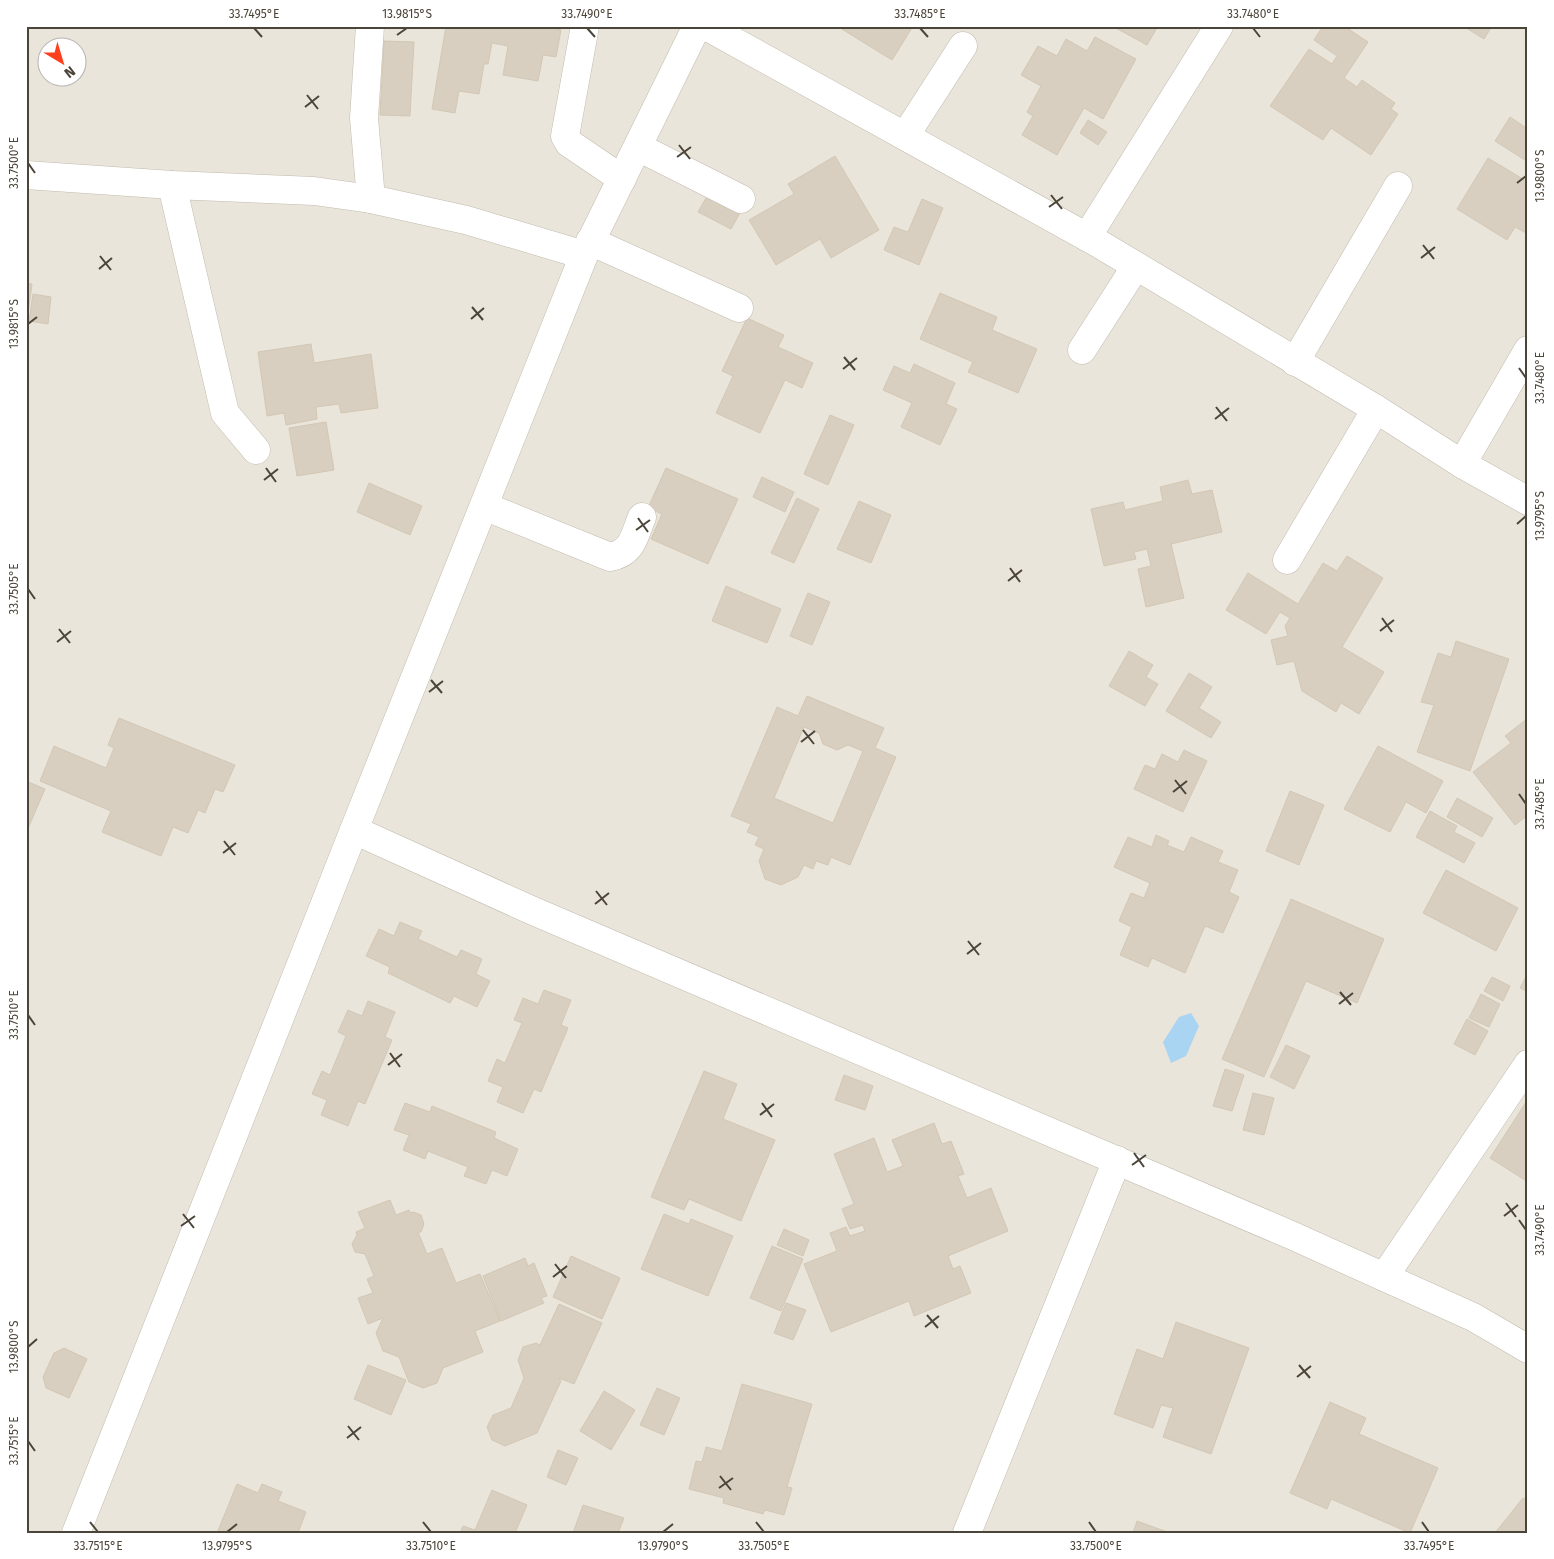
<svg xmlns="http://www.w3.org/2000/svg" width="1554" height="1559" viewBox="0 0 1554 1559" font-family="'Fira Sans',sans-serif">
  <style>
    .residential { fill: #eae5da; fill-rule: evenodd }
    .water { fill: #a9d4f2 }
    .building { fill: #d8cfc1; stroke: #d3c7b4; fill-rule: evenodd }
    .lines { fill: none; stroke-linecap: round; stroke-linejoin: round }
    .minor-casing { stroke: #c2bbae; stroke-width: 29 }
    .minor { stroke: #fff; stroke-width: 28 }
    .ticks { fill: none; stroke: #4b4439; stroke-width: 2 }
    .neatline { fill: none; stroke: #4b4439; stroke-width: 2 }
    .ticks-label { font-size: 12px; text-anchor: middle; fill: #4b4439 }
  </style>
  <rect width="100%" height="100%" fill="#f6f3ec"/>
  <!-- residential -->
  <path class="residential" d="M26 26H1528V1533H26ZM48 48H78V78H48Z"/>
  <!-- water -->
  <polygon class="water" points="1191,1013 1199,1026 1186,1056 1171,1063 1163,1042 1179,1017"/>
  <!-- building -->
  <g class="building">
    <polygon points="92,26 118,26 118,27 92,28"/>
    <polygon points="446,26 541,26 561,30 556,57 543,55 538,81 503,75 508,46 492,43 488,64 484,64 479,94 459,91 455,113 432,109"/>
    <polygon points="837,26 913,26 892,60"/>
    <polygon points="1112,26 1158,26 1147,45"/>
    <polygon points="1323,26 1344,26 1368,42 1344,78 1357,87 1362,80 1395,103 1391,109 1398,114 1371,155 1331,128 1323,140 1270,106 1309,49 1332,64 1337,56 1314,40"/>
    <polygon points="1463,26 1492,26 1484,39"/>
    <polygon points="1095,37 1136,59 1103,119 1084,108 1057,155 1022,135 1033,116 1027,112 1041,86 1021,75 1038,46 1057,56 1066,39 1087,51"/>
    <polygon points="384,41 414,42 410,116 380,115"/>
    <polygon points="1510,117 1528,129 1528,155 1525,160 1495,141"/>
    <polygon points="1088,120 1107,132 1098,145 1080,133"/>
    <polygon points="835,156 879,230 831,258 820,239 776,265 749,220 794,194 788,184"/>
    <polygon points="1488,158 1528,182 1528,234 1515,227 1507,240 1457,209"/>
    <polygon points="710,191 742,209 731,229 698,212"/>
    <polygon points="922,199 943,208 919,265 884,250 894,227 908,232"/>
    <polygon points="26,283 32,284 26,328"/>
    <polygon points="940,293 997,317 992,330 1037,349 1018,393 968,372 973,362 920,339"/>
    <polygon points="33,294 51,297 48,324 29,321"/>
    <polygon points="747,318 784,335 778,347 813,363 802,388 785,380 760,433 716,413 733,376 722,371"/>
    <polygon points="311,344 314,363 371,354 378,408 341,413 339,404 316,407 317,419 286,425 284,413 267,416 258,352"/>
    <polygon points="914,364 955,383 946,404 957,409 940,445 901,427 912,403 883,390 894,366 910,373"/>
    <polygon points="830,415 854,425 828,485 804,474"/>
    <polygon points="326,422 334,470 297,476 289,428"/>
    <polygon points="666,468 738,499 708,564 651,539 662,514 648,508"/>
    <polygon points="762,477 794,492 785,512 753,497"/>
    <polygon points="1188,480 1192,494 1212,490 1222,532 1171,544 1184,598 1146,607 1138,569 1151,566 1147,549 1134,552 1136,559 1104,566 1091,509 1123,502 1125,510 1163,501 1160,487"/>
    <polygon points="369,483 422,506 410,535 357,512"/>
    <polygon points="797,498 819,509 794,563 771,553"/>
    <polygon points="859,501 891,515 871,563 837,549"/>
    <polygon points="1347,556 1383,578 1342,647 1384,672 1359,714 1341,703 1336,712 1302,691 1294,661 1277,665 1271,640 1288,636 1285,626 1290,618 1280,612 1266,634 1226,610 1248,573 1298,604 1323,563 1337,571"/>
    <polygon points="726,586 781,609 767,643 712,621"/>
    <polygon points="808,593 830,602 812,645 790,636"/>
    <polygon points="1456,641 1509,659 1470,771 1417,752 1434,705 1421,702 1438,653 1451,657"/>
    <polygon points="1129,651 1153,665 1146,677 1158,684 1145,706 1109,686"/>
    <polygon points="1189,673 1212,687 1199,708 1221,722 1211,738 1166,711"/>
    <path d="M807 696 884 728 875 748 896 757 850 865 831 857 828 865 816 861 813 869 804 865 798 877 781 885 765 879 759 861 764 849 755 845 759 837 747 832 751 824 731 816 777 707 798 716ZM804 727 819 733 823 744 837 750 848 745 863 751 833 823 774 798Z"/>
    <polygon points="119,718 235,765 223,792 215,789 205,813 198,810 188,833 173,827 161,856 102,832 111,811 40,781 54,746 106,768 114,748 108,745"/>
    <polygon points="1528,718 1528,815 1515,825 1473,772 1511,743 1505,736"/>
    <polygon points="1378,746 1443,781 1426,813 1406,802 1390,832 1344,809"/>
    <polygon points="1184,750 1207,761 1183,812 1134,789 1145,765 1155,769 1162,754 1178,762"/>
    <polygon points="26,781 45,789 26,833"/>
    <polygon points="1290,791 1324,805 1299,865 1266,851"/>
    <polygon points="1457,798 1493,818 1482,837 1447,817"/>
    <polygon points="1430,811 1457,826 1454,832 1475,843 1464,863 1416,837"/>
    <polygon points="1156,835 1169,841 1167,845 1184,852 1191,837 1223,851 1218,862 1238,870 1229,892 1239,897 1223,933 1205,926 1185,973 1152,958 1148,967 1120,955 1132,927 1119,921 1131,893 1144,898 1150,883 1114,867 1128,837 1152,847"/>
    <polygon points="1446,870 1518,908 1496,951 1423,913"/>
    <polygon points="1291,899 1384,939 1357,1003 1306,981 1264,1077 1222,1059"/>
    <polygon points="400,922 422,931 418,939 457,957 461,950 482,959 476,974 490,981 477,1007 454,996 450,1003 388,973 390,967 366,956 379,929 394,936"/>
    <polygon points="1528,973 1528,992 1520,988"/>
    <polygon points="1492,977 1510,986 1503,1001 1484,991"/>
    <polygon points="544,990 571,1000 561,1025 568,1028 541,1092 534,1089 523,1113 497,1102 503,1087 488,1081 497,1059 505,1063 522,1023 514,1020 523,998 538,1004"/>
    <polygon points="1481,994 1500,1004 1489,1027 1469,1018"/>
    <polygon points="368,1001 395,1012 385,1037 392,1040 365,1104 358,1101 348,1126 321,1115 327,1100 312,1094 322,1071 330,1075 346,1036 338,1032 348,1010 362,1016"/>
    <polygon points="1467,1019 1488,1031 1475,1055 1454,1044"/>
    <polygon points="1286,1045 1310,1056 1294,1089 1270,1077"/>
    <polygon points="1225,1069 1244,1075 1232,1111 1213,1106"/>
    <polygon points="704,1071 737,1084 723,1119 775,1140 741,1221 689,1199 684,1210 651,1197"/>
    <polygon points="844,1075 873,1086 865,1110 835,1100"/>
    <polygon points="1253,1093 1274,1098 1264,1135 1243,1130"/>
    <polygon points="1528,1099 1528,1182 1490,1158"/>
    <polygon points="405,1103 430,1112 432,1106 496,1132 494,1138 518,1149 507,1176 492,1170 486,1184 464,1176 468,1167 428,1151 425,1159 403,1150 409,1135 394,1130"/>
    <polygon points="934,1123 942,1144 951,1141 964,1174 958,1176 967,1198 991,1188 1008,1231 948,1256 953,1269 960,1266 971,1293 914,1316 909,1301 831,1332 804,1264 837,1251 830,1233 846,1227 850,1236 865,1231 863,1225 850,1229 842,1209 854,1204 834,1154 874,1138 887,1172 903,1166 892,1140"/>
    <polygon points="390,1200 396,1215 409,1210 410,1213 413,1212 421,1215 424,1224 421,1232 418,1232 427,1254 442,1248 456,1283 480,1274 500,1321 475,1331 483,1352 443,1368 437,1383 423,1388 409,1382 399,1357 383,1351 376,1333 383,1318 368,1324 358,1298 373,1293 367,1279 374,1276 365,1254 355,1252 352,1244 357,1235 356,1232 365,1228 358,1212"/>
    <polygon points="664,1214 689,1224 691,1219 733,1236 708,1296 641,1269"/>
    <polygon points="784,1229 809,1240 803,1256 777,1245"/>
    <polygon points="772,1246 803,1259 781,1311 750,1298"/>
    <polygon points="571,1256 620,1278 602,1319 553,1297"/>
    <polygon points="525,1258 528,1266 534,1263 547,1296 541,1298 544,1303 501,1321 483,1276"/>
    <polygon points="786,1303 806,1310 793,1340 774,1333"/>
    <polygon points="559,1304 602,1323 574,1384 559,1378 561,1381 537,1433 505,1446 492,1440 487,1427 493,1415 511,1408 524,1378 518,1360 523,1347 536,1343 540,1345"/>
    <polygon points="1176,1322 1249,1348 1211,1454 1163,1437 1173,1408 1161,1405 1153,1428 1114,1414 1137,1349 1163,1359"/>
    <polygon points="64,1348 87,1359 69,1398 46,1388 43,1377 54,1353"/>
    <polygon points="368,1365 406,1380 391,1415 354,1399"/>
    <polygon points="742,1384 812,1404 787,1487 792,1488 784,1515 765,1510 763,1514 723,1503 724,1498 689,1489 696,1461 702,1462 706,1447 722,1451"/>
    <polygon points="657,1388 680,1398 664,1435 640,1425"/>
    <polygon points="604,1391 635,1410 611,1450 580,1431"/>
    <polygon points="1330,1402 1366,1418 1359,1434 1438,1468 1410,1533 1331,1499 1327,1509 1290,1493"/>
    <polygon points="558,1450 578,1458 566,1485 547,1477"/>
    <polygon points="237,1484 258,1493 262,1484 282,1492 278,1501 306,1512 298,1533 217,1533"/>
    <polygon points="492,1490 527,1505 515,1533 460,1533 463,1526 475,1530"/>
    <polygon points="1523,1498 1528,1501 1528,1533 1495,1533"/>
    <polygon points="583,1505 624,1518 618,1533 573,1533"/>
    <polygon points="1137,1521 1170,1533 1133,1533"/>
  </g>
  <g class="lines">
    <defs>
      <g id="minor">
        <polyline points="370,26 364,118 371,199"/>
        <polyline points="585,26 565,136 569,143 622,179"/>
        <polyline points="706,26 1096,242 1376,409 1462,464 1528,501"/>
        <polyline points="905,136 963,46"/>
        <polyline points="638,147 741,199"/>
        <polyline points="26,175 172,185 314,191 371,199 466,220 584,255"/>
        <polyline points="172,185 225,413 256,450"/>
        <polyline points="1087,237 1219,26"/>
        <polyline points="590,241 739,308"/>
        <polyline points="1082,350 1136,266"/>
        <polyline points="1295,362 1398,186"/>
        <polyline points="1462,464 1528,350"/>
        <path d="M484 506 610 557C633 553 634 536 642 517"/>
        <polyline points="1287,560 1376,409"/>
        <polyline points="354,830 531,910 1291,1235 1473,1317 1528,1349"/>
        <polyline points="1384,1277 1528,1064"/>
        <polyline points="76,1533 354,830 584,255 697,26"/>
        <polyline points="967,1533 1117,1160"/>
      </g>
    </defs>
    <!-- minor casing -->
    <use href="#minor" class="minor-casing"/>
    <!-- minor -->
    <use href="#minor" class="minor"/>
  </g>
  <!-- ticks -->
  <path class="ticks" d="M254 28 262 37M587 28 595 37M920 28 928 37M1253 28 1260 37M397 35 407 28M307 95 318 109M305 107 319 96M679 145 690 159M677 157 691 147M28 163 35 173M1517 183 1526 176M1051 195 1062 209M1049 207 1063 197M1423 245 1434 259M100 256 111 270M1421 258 1435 247M99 269 112 258M472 307 483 320M471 319 484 308M28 324 37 317M844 357 855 370M1519 368 1526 378M843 369 857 358M1216 407 1227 421M1215 419 1229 408M266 468 276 482M264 480 278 469M638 518 648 532M1517 524 1526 516M636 530 650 520M1010 568 1020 582M1008 581 1022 570M28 589 35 599M1382 618 1392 632M59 629 70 643M1380 631 1394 620M57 642 71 631M431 680 442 693M429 692 443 681M803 730 814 744M801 742 815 731M1175 780 1186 794M1173 792 1187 781M1519 794 1526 804M224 841 235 855M223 853 236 843M596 891 607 905M595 904 609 893M968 941 979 955M967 954 981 943M1340 992 1351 1005M1339 1004 1353 993M28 1015 35 1025M390 1053 400 1067M388 1065 402 1054M762 1103 772 1117M760 1115 774 1104M1134 1153 1144 1167M1132 1165 1146 1155M1506 1203 1516 1217M183 1214 194 1228M1504 1216 1518 1205M1519 1220 1526 1230M181 1226 195 1216M555 1264 566 1278M553 1277 567 1266M927 1315 938 1328M925 1327 939 1316M28 1347 37 1339M1299 1365 1310 1378M1297 1377 1311 1366M348 1426 359 1440M347 1438 361 1427M28 1441 35 1451M720 1476 731 1490M719 1488 733 1478M90 1522 98 1532M423 1522 431 1532M756 1522 764 1532M1089 1522 1096 1532M1422 1522 1429 1532M227 1532 237 1524M663 1532 673 1524"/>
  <!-- border -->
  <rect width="1554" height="1559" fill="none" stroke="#ffffff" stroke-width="55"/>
  <!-- north arrow -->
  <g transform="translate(62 62) rotate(142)"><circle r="24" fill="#ffffff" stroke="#b7b4b0"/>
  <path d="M0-4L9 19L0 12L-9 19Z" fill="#fc3f1d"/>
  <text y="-8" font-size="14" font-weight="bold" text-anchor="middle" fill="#4b4439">N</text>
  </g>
  <rect x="28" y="28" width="1498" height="1504" class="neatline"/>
  <g class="ticks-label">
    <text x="254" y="18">33.7495°E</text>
    <text x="407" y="18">13.9815°S</text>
    <text x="587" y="18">33.7490°E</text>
    <text x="920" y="18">33.7485°E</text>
    <text x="1253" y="18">33.7480°E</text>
    <text transform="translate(14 163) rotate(-90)" y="4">33.7500°E</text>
    <text transform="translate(1540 176) rotate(-90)" y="4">13.9800°S</text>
    <text transform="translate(14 324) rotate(-90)" y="4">13.9815°S</text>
    <text transform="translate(1540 378) rotate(-90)" y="4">33.7480°E</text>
    <text transform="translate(1540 516) rotate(-90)" y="4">13.9795°S</text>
    <text transform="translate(14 589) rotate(-90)" y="4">33.7505°E</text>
    <text transform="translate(1540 804) rotate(-90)" y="4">33.7485°E</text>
    <text transform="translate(14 1015) rotate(-90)" y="4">33.7510°E</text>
    <text transform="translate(1540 1230) rotate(-90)" y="4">33.7490°E</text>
    <text transform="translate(14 1347) rotate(-90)" y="4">13.9800°S</text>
    <text transform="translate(14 1441) rotate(-90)" y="4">33.7515°E</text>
    <text x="98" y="1550">33.7515°E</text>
    <text x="227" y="1550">13.9795°S</text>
    <text x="431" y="1550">33.7510°E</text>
    <text x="663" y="1550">13.9790°S</text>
    <text x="764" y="1550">33.7505°E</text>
    <text x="1096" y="1550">33.7500°E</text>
    <text x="1429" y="1550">33.7495°E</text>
  </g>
</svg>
